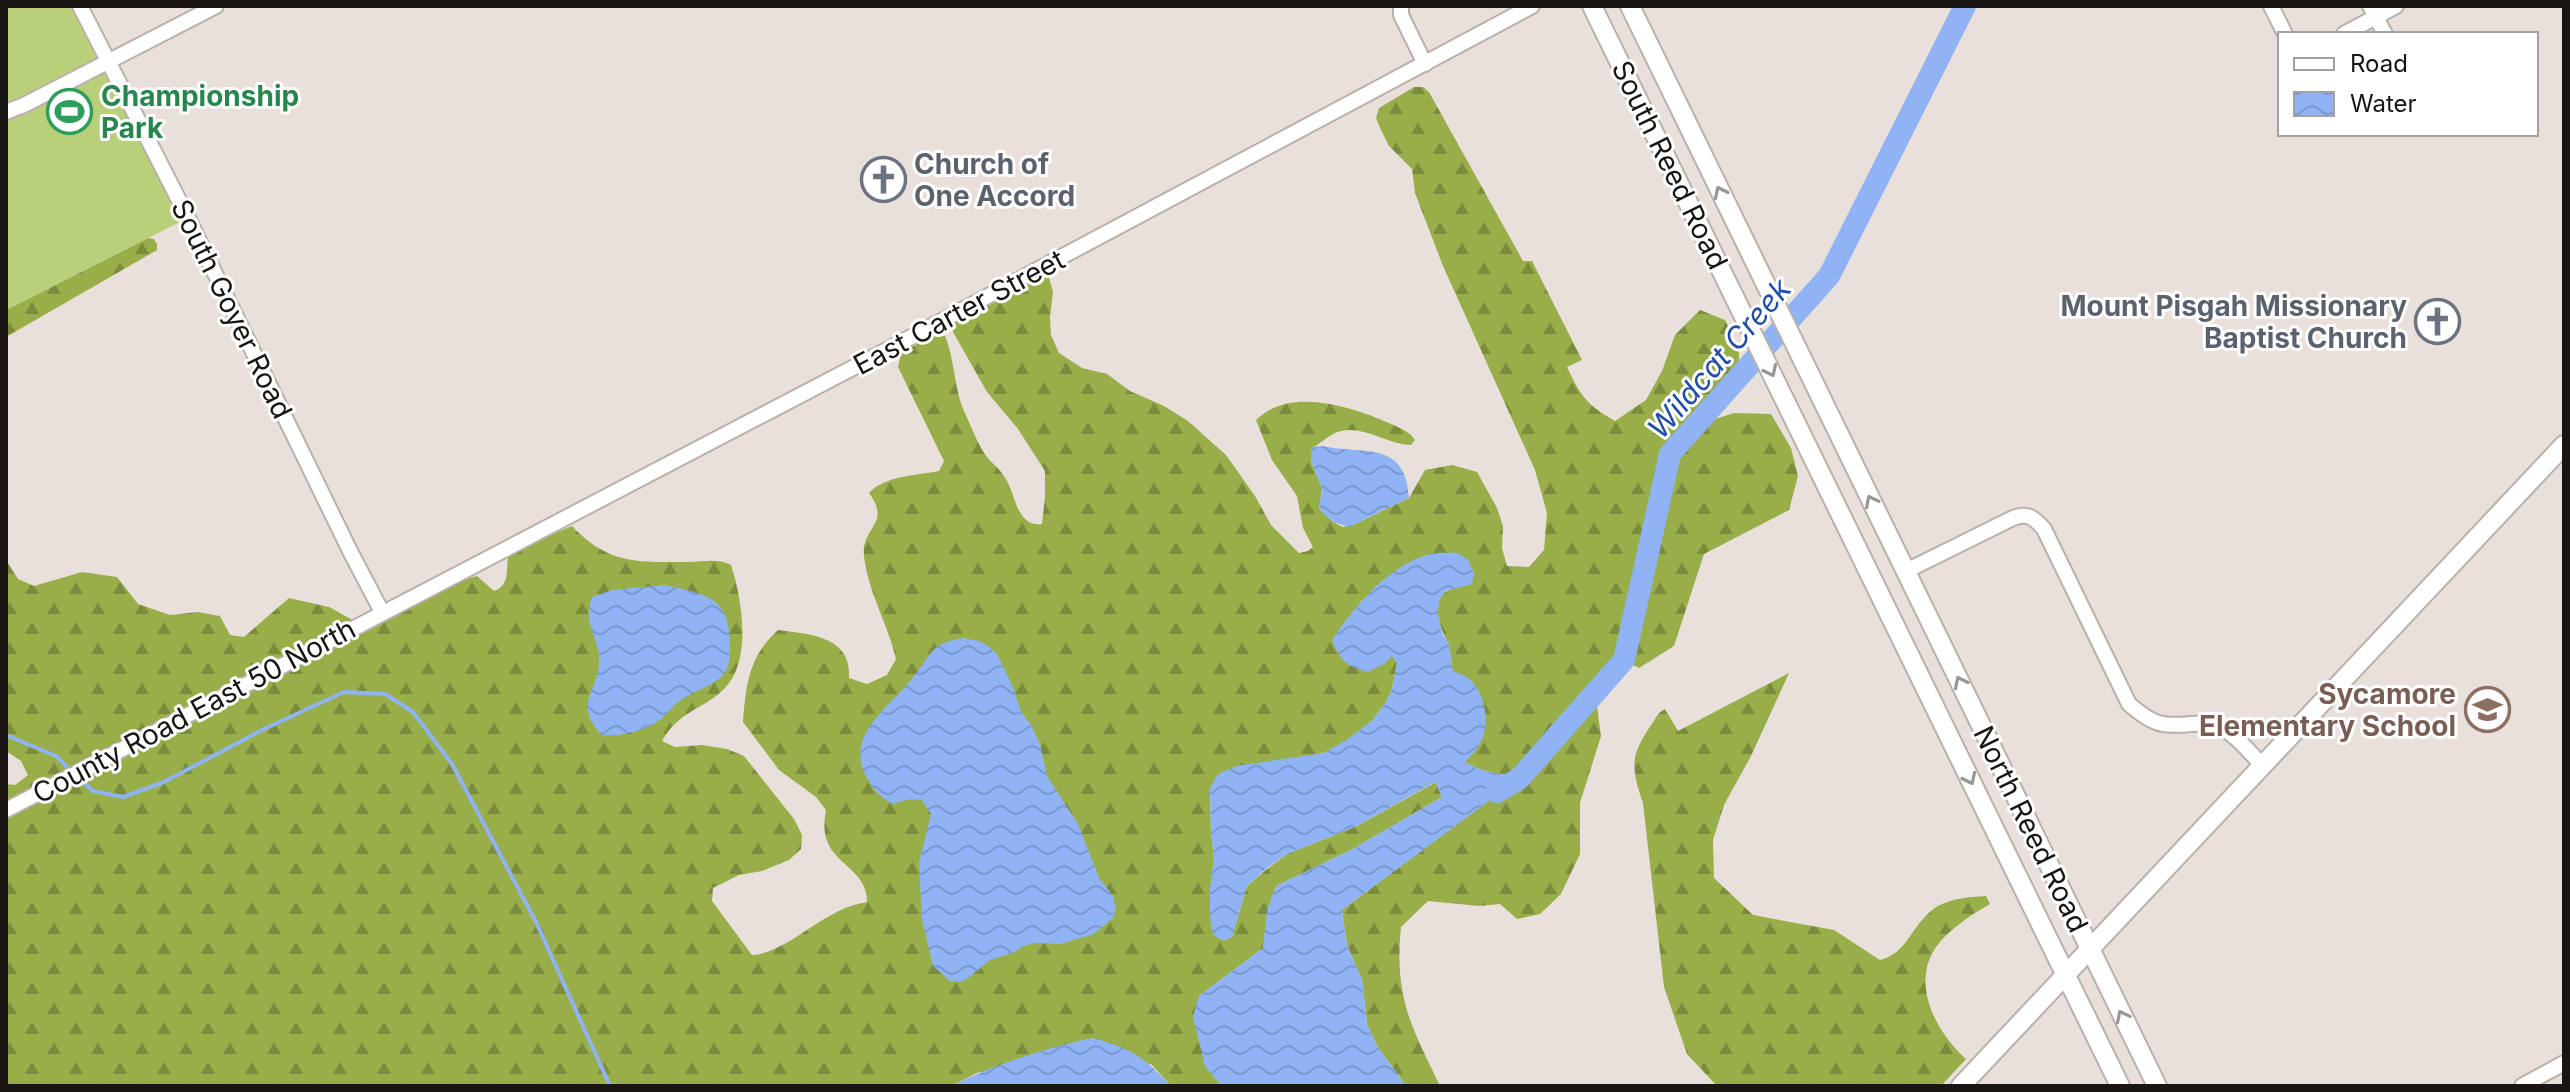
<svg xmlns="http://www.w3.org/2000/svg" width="2570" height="1092" viewBox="0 0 2570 1092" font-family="Inter,sans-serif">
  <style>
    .forest { fill: url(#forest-firs) }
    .pitch { fill: #bacf79 }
    .water { fill: url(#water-waves) }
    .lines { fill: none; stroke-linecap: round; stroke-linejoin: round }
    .stream { stroke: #90b3f5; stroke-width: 4 }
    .river { stroke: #90b3f5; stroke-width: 22 }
    .minor-casing { stroke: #bab0ab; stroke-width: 18 }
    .major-casing { stroke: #bab0ab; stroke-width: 22 }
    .minor { stroke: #fff; stroke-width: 14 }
    .major { stroke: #fff; stroke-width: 18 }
    .oneway { stroke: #979695 }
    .labels { text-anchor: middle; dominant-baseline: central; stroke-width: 6; stroke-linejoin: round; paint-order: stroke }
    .leisure-label { font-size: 28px; font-weight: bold; fill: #27864d; stroke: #fff; text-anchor: start }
    .worship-label { font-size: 28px; font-weight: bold; fill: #5b616d; stroke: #fff; text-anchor: start }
    .street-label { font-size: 28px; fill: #181513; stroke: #fff }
    .education-label { font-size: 28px; font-weight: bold; fill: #785e54; stroke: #fff; text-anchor: end }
    .water-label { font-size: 30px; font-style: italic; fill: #204dac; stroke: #fff }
  </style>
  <defs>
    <pattern id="forest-firs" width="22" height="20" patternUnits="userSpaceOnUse" patternTransform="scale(2)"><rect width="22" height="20" fill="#98ae49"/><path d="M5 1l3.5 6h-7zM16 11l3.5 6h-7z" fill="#7b8c3c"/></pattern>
    <pattern id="water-waves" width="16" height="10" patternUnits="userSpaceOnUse" patternTransform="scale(2)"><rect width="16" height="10" fill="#90b3f5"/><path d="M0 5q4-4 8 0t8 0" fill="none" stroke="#7b99d1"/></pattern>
  </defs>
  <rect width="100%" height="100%" fill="#eae0db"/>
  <!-- forest -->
  <g class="forest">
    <path d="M1414 87H1423L1429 92 1523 261H1532L1582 360 1567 367C1581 397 1587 405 1615 421L1646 400 1662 371 1675 335 1700 310 1725 320 1739 350V376L1696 425 1734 413 1771 414 1791 448 1798 476 1789 510 1704 554 1674 646 1639 668 1623 660 1595 692 1601 736 1580 803V854L1561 894 1540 914 1517 919 1500 904 1479 906 1428 901 1401 927C1394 996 1411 1026 1440 1086H1406L1377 1046 1367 1024 1362 980 1347 945 1342 910 1519 778 1481 770 1465 762 1449 644C1441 631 1429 602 1447 591 1453 587 1464 586 1472 583L1458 553 1428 555 1382 581 1361 602 1333 640 1393 655 1397 663 1392 689 1386 702 1373 720 1349 739 1324 753 1265 763 1210 787 1211 833 1214 857 1210 916 1232 937 1247 886 1267 869 1287 854 1357 826 1436 782 1442 797 1351 850 1276 886 1268 911 1263 948 1199 996 1205 1066 1222 1086H1171L1151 1064 979 1072 951 1086H6V817L459 581 477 576 494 591C510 585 506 571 508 557L531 543 572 526C609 565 637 562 688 562 704 562 716 558 731 565 742 599 753 662 723 690 702 710 679 711 662 741L675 747 702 745 727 749 744 756 794 819 802 835 801 849 789 860 762 871 739 875 713 888 712 901 752 955C789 953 823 908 867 902 868 873 836 864 828 843 823 832 824 822 826 810L816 797 779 770 743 722C746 684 749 656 778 630 809 634 852 636 849 678L867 684 887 675 896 659C888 624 868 592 864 556 861 527 892 524 869 493 884 476 918 475 939 471L944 461 898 367 901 354C913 347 931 333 945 336 955 360 954 390 965 413 971 426 979 447 987 457 994 465 1002 471 1007 481 1016 497 1017 527 1042 524L1045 496V471L1018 429 987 392 953 332V324L1045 276 1049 278 1053 292 1050 317 1051 335 1059 353 1082 368 1107 374 1130 391 1164 406 1188 421 1226 455 1255 496 1271 525 1299 553 1308 551 1313 547 1303 528 1297 496 1272 460 1256 420C1290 386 1352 407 1389 423 1399 428 1410 431 1415 440L1411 445C1386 444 1359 422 1335 433 1326 437 1321 444 1313 447L1311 461 1322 488 1319 509 1333 522 1343 527 1355 524 1409 498 1425 470 1452 465 1477 472 1497 508 1503 526 1502 548 1507 566 1529 567 1544 550 1547 513 1535 470 1443 266 1415 193 1412 169 1389 146 1381 130 1376 118 1379 108Z"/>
    <polygon points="148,238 154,239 157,244 157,250 6,337 6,310"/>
    <polygon points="6,560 18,579 34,586 82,572 117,577 138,604 170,615 198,612 220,616 230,635 244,637 289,598 329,607 360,624 6,810 6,784 15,785 28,775 21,761 6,751"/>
    <path d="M1789 673 1751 756 1724 805 1713 840 1714 878 1753 915 1834 930 1880 960C1907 953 1910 929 1930 912 1943 899 1968 897 1986 896L1990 904C1971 915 1949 929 1936 947 1910 985 1937 1033 1966 1059L1941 1086H1717L1687 1054 1664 987 1643 803C1627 758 1634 751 1659 713L1665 709 1678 731Z"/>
  </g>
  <!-- pitch -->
  <polygon class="pitch" points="6,6 80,6 188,218 6,310"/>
  <!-- water -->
  <g class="water">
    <path d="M1323 446C1362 455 1406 439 1409 498L1349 527 1333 522 1319 509 1322 488 1311 461V449L1313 447Z"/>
    <path d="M1458 553 1468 560 1474 573 1472 584 1446 591 1439 600 1438 614 1442 633 1449 644 1453 672C1477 674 1489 706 1485 729 1483 743 1475 752 1465 762L1481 770 1520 778 1342 910 1347 945 1362 980 1367 1024 1377 1046 1406 1086H1222L1205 1066 1193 1017 1199 996 1263 948 1267 911 1276 886 1351 850 1442 797 1435 782 1357 826 1287 854 1267 868 1247 886 1232 937 1224 941 1213 935 1210 916V888L1214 857 1211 833 1210 788 1218 774 1236 766 1324 753 1348 739 1373 720 1386 702 1392 689 1397 663 1392 656 1384 664 1368 672C1347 667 1340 660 1332 640 1354 607 1387 568 1426 555 1436 552 1448 553 1458 553Z"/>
    <path d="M665 585C703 594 729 595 730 642 730 655 731 667 721 677 709 688 691 692 678 702 672 707 667 714 661 719 646 731 621 737 602 735 571 703 601 689 599 658 598 635 582 623 592 597L612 590Z"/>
    <path d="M964 638 979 641 987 645 997 654 1004 668 1013 687 1021 712 1031 725 1040 744 1047 776 1078 824 1099 878 1113 896 1116 910 1113 918 1094 934 1060 944 1035 943 1023 946 1015 952 990 960 967 979 960 982 950 981 933 966 922 919 919 863 931 814 922 800 910 799 893 804C880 797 874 791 867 778 843 736 889 708 912 679 931 656 929 643 964 638Z"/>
    <path d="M1092 1038C1131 1048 1144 1057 1171 1086H951C996 1064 1043 1049 1092 1038Z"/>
  </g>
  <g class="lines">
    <!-- stream -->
    <g class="stream">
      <polyline points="6,735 56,756 67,767"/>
      <polyline points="82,781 93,791 123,797 164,782 262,730 344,692 385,694 413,712 452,764 536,922 610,1086"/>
    </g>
    <!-- river -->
    <polyline class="river" points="1497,792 1520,778 1624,660 1670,454 1829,276 1965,6"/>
    <defs>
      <g id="minor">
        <polyline points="80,6 188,218 350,551 382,612"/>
        <polyline points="1401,6 1401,15 1425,64"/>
        <polyline points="2271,6 2285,34"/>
        <polyline points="2370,6 2385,34"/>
        <polyline points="2344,34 2396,6"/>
        <polyline points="6,112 24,105 216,6"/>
        <path d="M1906 571 2013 518C2028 512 2034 518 2044 529L2129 704C2152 724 2161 727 2191 724 2200 723 2207 723 2216 725 2234 732 2249 752 2263 766"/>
        <polyline points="6,810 885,351 1532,6"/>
        <polyline points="2522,1086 2564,1063"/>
      </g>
      <g id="major">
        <polyline points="1592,6 2120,1086"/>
        <polyline points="1630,6 2157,1086"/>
        <polyline points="1961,1086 2564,445"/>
      </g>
    </defs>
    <!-- minor casing -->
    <use href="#minor" class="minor-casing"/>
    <!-- major casing -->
    <use href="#major" class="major-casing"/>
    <!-- minor -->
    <use href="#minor" class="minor"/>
    <!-- major -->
    <use href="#major" class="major"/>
  </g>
  <!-- one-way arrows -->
  <defs><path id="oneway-chevron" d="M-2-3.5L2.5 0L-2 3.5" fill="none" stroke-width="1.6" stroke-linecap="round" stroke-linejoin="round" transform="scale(2)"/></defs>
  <g class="oneway">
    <use href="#oneway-chevron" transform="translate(1720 192) rotate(-116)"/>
    <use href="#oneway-chevron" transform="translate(1771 371) rotate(64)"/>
    <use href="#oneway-chevron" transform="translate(1871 501) rotate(-117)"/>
    <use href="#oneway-chevron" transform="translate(1960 682) rotate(-116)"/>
    <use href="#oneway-chevron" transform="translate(1970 779) rotate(64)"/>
    <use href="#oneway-chevron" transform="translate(2122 1016) rotate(-117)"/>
  </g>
  <!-- icons -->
  <defs>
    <symbol id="stadium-ring" viewBox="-11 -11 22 22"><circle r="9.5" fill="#fff" stroke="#2e9e5b" stroke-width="1.5"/><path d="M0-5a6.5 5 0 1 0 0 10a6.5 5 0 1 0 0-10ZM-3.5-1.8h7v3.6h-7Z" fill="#2e9e5b"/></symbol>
    <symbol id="church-ring" viewBox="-11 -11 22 22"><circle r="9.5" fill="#fff" stroke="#6b7280" stroke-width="1.5"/><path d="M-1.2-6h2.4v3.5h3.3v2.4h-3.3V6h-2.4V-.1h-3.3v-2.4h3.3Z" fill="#6b7280"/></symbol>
    <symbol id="school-ring" viewBox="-11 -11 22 22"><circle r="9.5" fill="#fff" stroke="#8d6e63" stroke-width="1.5"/><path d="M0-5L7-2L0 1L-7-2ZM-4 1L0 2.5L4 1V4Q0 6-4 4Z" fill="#8d6e63"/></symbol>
  </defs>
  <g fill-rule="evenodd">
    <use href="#stadium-ring" x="44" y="86" width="51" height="51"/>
    <use href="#church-ring" x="858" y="154" width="51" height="51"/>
    <use href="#church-ring" x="2412" y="296" width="51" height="51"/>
    <use href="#school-ring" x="2462" y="684" width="51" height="51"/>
  </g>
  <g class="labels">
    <!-- leisure labels -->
    <g class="leisure-label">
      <text x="101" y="96">Championship<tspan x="101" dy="32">Park</tspan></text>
    </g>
    <!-- worship labels -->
    <g class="worship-label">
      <text x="914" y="164">Church of<tspan x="914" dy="32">One Accord</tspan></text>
      <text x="2407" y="306" text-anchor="end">Mount Pisgah Missionary<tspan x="2407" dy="32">Baptist Church</tspan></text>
    </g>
    <!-- street labels -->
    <g class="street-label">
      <text transform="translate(1670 165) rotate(64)">South Reed Road</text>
      <text transform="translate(232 309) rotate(64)">South Goyer Road</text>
      <text transform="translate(959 312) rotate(-28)">East Carter Street</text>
      <text transform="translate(194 711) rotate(-28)">County Road East 50 North</text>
      <text transform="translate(2031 829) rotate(64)">North Reed Road</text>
    </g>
    <!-- education labels -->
    <g class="education-label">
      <text x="2456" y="694">Sycamore<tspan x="2456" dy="32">Elementary School</tspan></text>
    </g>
    <!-- water labels -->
    <g class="water-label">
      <text transform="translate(1719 358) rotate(-49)">Wildcat Creek</text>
    </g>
  </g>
  <!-- border -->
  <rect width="2570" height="1092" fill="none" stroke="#181513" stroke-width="16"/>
  <!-- legend -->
  <rect x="2278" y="32" width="260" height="104" fill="#ffffff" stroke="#a3a1a1" stroke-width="2"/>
  <rect x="2294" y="58" width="40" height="12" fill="#ffffff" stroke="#a3a1a1" stroke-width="2"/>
  <text x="2350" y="72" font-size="24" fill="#181513">Road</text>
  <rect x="2294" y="92" width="40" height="24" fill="url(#water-waves)" stroke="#a3a1a1" stroke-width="2"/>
  <text x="2350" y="112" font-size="24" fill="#181513">Water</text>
</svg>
